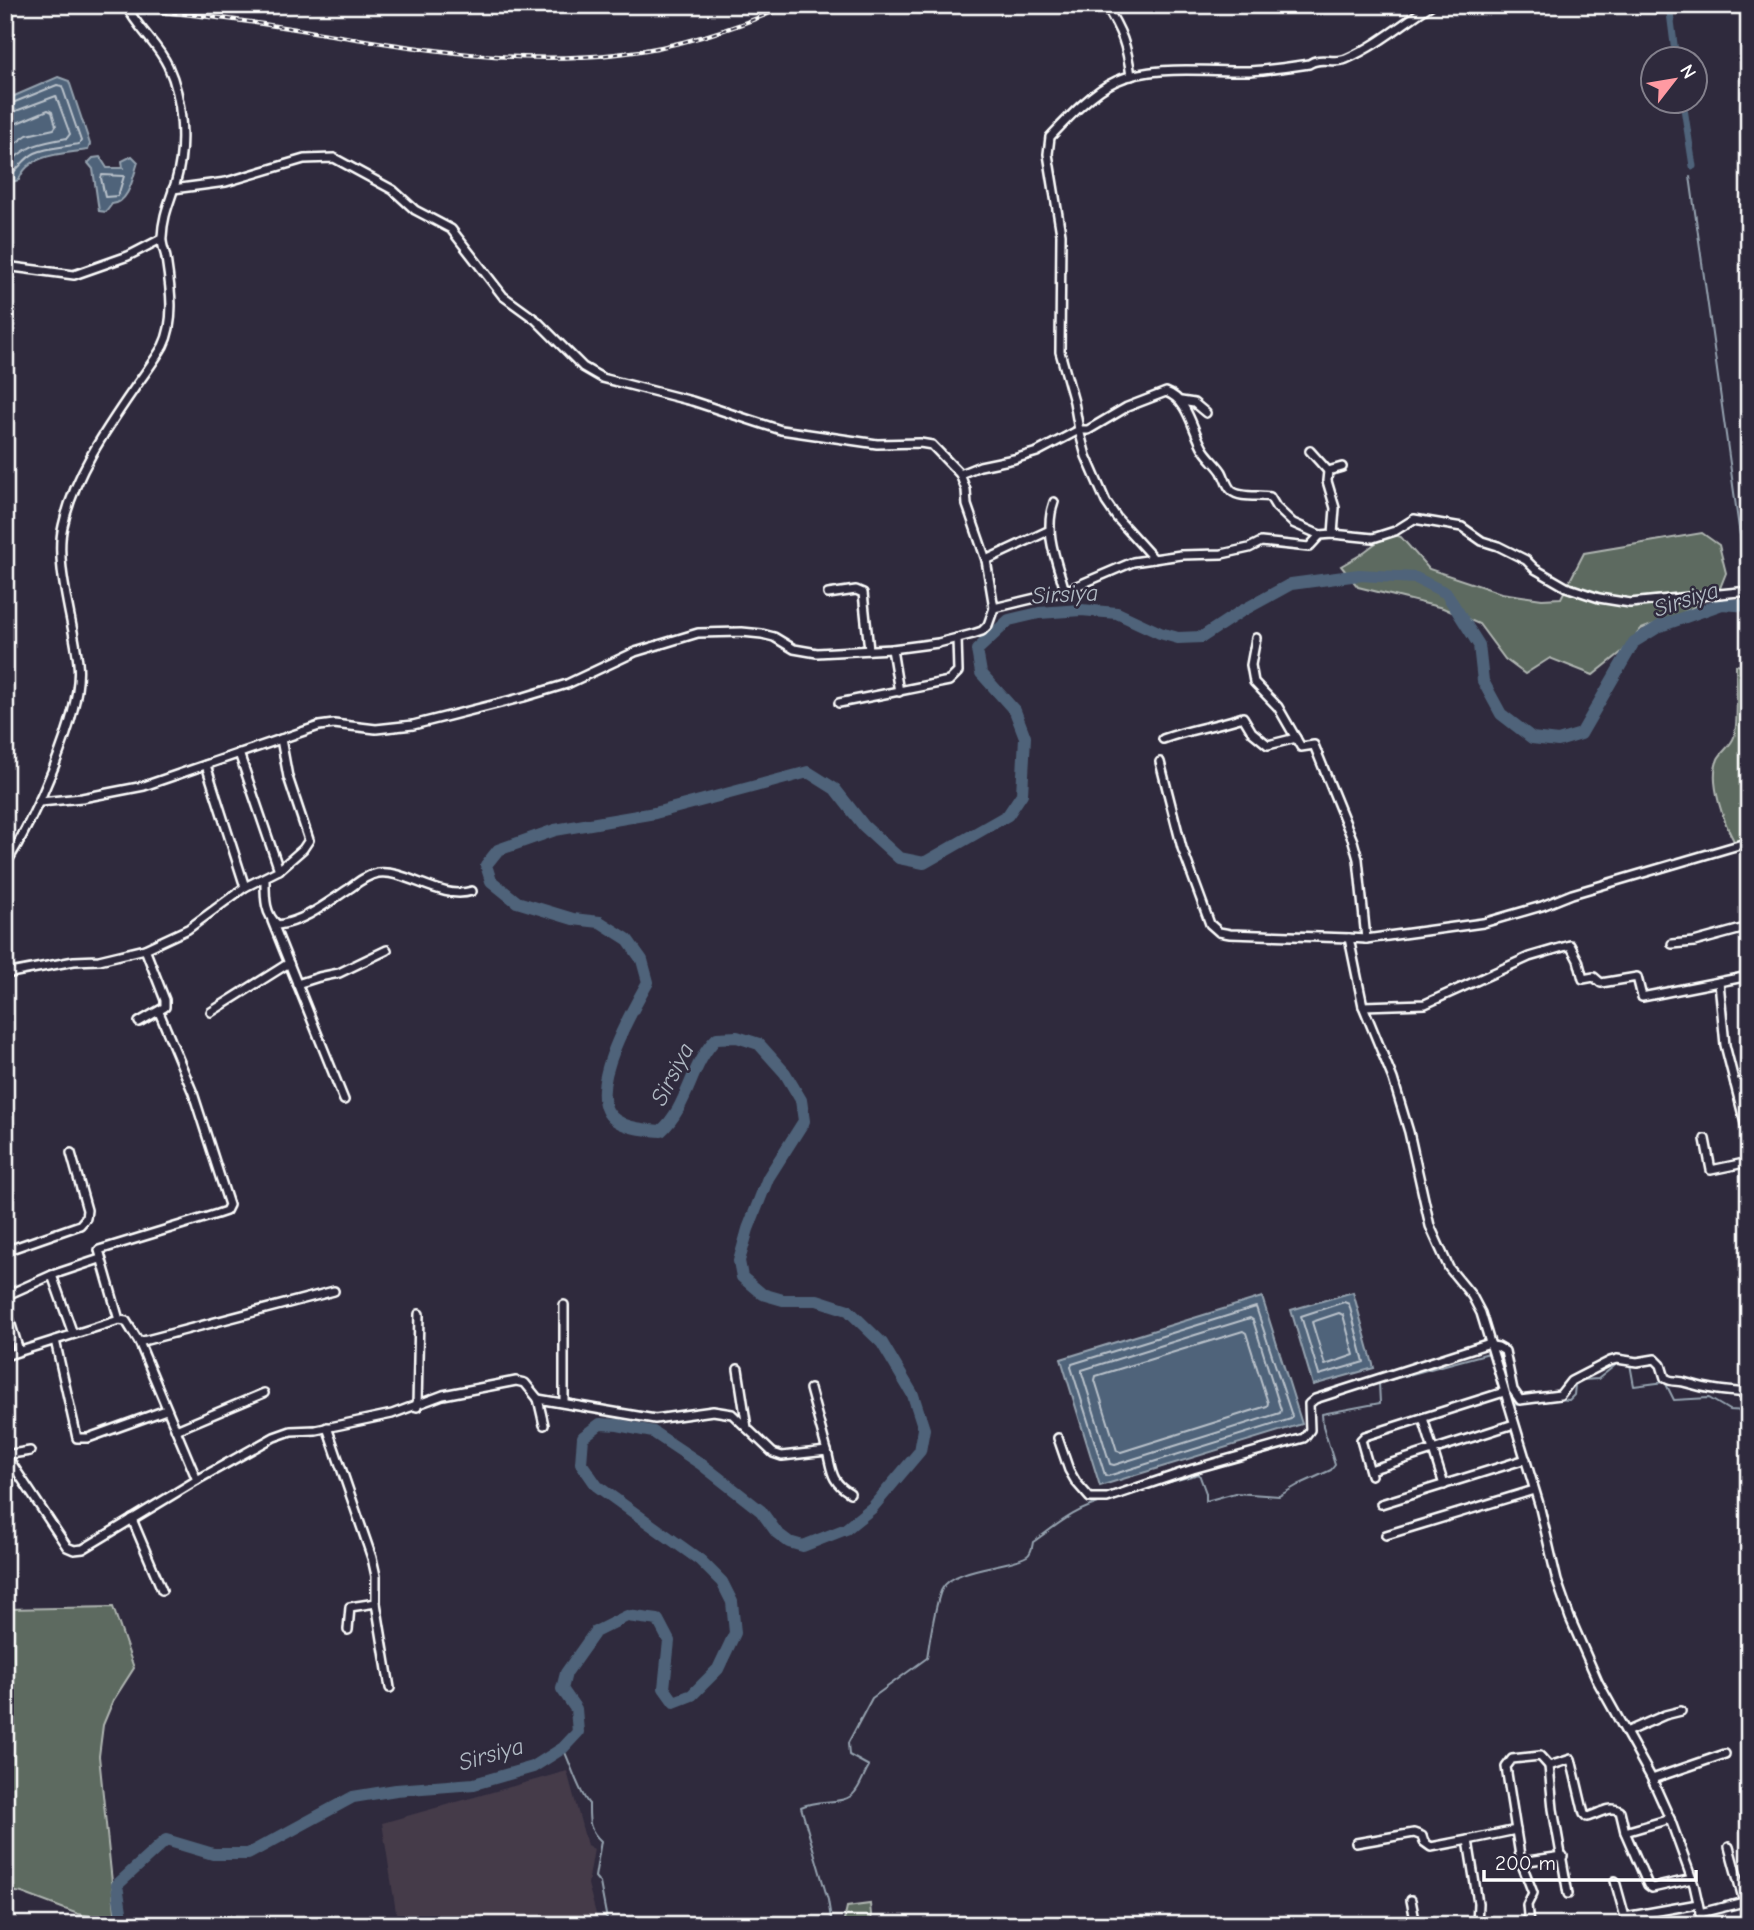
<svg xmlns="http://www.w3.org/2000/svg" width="1754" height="1930" viewBox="0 0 1754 1930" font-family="'Comic Neue',sans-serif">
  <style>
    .built { fill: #443a49 }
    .green { fill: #5d6a60; stroke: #aeb4b0; stroke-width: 2 }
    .water { fill: #4f647a; stroke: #95a2af; stroke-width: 2 }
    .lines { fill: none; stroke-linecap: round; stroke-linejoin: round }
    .shore { stroke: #b9c1ca; stroke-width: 2 }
    .stream { stroke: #95a2af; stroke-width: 2 }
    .canal { stroke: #4f647a; stroke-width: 7 }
    .river { stroke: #4f647a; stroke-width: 12 }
    .minor-casing { stroke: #fff; stroke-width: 12 }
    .minor { stroke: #2f2a3d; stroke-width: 7 }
    .rail-casing { stroke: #fff; stroke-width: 4.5 }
    .rail { stroke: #2f2a3d; stroke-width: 2; stroke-dasharray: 5; stroke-linecap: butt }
    .labels { text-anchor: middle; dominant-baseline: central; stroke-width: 5; stroke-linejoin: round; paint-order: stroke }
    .water-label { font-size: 24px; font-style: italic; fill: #b0b9c3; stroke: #2f2a3d }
  </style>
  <rect width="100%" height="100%" fill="#2f2a3d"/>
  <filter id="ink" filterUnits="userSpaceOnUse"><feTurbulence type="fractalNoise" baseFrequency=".0143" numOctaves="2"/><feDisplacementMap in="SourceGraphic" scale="14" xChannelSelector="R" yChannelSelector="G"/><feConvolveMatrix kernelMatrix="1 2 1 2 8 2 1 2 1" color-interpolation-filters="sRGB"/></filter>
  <g filter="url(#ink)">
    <!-- built -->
    <polygon class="built" points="567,1771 587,1845 594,1849 588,1884 599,1925 398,1925 382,1823"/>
    <!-- green -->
    <g class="green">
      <polygon points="1389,533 1401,537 1429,569 1501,593 1542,599 1561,598 1584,553 1702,533 1719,545 1726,573 1718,593 1679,615 1641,629 1623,651 1593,675 1550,658 1525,674 1505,659 1479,624 1443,608 1358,587 1341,566 1360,555"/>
      <path d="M1736 665 1749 667V838L1735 843C1724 823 1708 781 1718 759 1722 751 1731 746 1734 737 1739 722 1736 683 1736 665Z"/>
      <polygon points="113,1607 134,1668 113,1701 103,1725 99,1756 116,1921 78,1914 22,1893 5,1890 5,1609"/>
      <polygon points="870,1904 872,1925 843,1925 847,1907"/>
    </g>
    <!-- water -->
    <g class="water">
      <path d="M58 77 69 81 90 144 88 150C64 154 28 153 19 180L5 184V100Z"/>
      <path d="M132 156 138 162C133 177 129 203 112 204L106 212 99 211 93 169 88 163 93 158 100 157 107 168H123L122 161Z"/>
      <polygon points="1353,1292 1374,1368 1313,1385 1291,1310"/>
      <polygon points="1262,1297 1302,1424 1100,1486 1061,1359"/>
    </g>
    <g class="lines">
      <!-- shore -->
      <g class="shore">
        <path d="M5 106 57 85 62 86 81 141 79 144C65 147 47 147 35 153 22 159 17 174 5 177"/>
        <path d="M5 115 56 96 70 134 67 138C38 143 25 145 5 168"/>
        <polyline points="5,125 17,123 48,110 52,112 56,126 54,129 27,135 5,151"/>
        <polygon points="102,175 124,176 118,196 105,197 101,178"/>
        <polygon points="1344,1302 1349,1304 1364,1362 1319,1375 1301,1316"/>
        <polygon points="1256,1307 1292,1416 1291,1419 1108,1476 1105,1475 1071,1367 1072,1364"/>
        <polygon points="1339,1313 1343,1315 1354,1355 1325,1365 1312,1322"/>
        <polygon points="1250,1318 1253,1320 1281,1410 1280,1413 1114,1465 1110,1464 1082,1373 1082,1370"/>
        <polygon points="1243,1331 1246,1333 1268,1403 1267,1406 1121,1452 1117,1451 1095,1380 1096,1376"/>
      </g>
      <!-- stream -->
      <g class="stream">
        <polyline points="1690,176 1743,557 1749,573"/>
        <polyline points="1494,1352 1499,1351 1513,1405 1520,1404"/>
        <polyline points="1557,1399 1569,1400 1574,1395 1575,1385 1582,1380 1598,1379 1618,1363 1630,1364 1634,1386 1665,1382 1674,1400 1709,1398 1729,1410 1749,1411"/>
        <polyline points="1155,1486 1199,1474 1206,1493 1206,1501 1235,1493 1279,1496 1298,1485 1331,1470 1335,1465 1323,1426 1322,1414 1380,1403 1379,1383 1489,1353"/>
        <polyline points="1112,1500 1128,1496 1146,1489"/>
        <path d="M563 1748C570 1762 580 1795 589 1804 589 1821 588 1829 601 1841L595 1877 600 1883 608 1925"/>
        <path d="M832 1925 828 1900 801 1807C819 1798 845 1806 855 1792 861 1785 864 1774 869 1766L849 1755 848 1743 872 1698 927 1658C929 1644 936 1600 942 1589 953 1567 1009 1567 1027 1556 1032 1553 1032 1547 1033 1542 1057 1525 1076 1508 1106 1501"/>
      </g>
      <!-- canal -->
      <g class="canal">
        <polyline points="1669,5 1676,60"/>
        <polyline points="1683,102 1693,166"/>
      </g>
      <!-- river -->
      <path class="river" d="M123 1925 117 1885 166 1840 213 1854H248L353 1797 396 1790 474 1784 533 1767 563 1748 578 1732 576 1709 562 1689 566 1673 595 1632 627 1616 658 1620 669 1641 664 1688 674 1702 692 1695 718 1669 735 1633 732 1602 722 1582 700 1560 597 1486 581 1463 583 1437 600 1424 618 1425 653 1432 701 1464 761 1511 777 1533 789 1542 803 1546 846 1529 872 1508 920 1451 924 1429 913 1395 882 1343 848 1310 817 1300H783L762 1294 742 1277 739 1261 748 1229 768 1178 804 1121 801 1100 785 1073 759 1044 737 1037 717 1038C690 1064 689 1106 661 1131 645 1130 615 1128 607 1110 592 1079 633 1009 648 982L642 960 627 939 600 922 573 919 517 902 491 881 486 865 498 850 555 830 655 813 808 772 835 789 864 826 899 858 924 863 1008 815 1022 794 1025 737 1015 711 981 673 977 650 1009 620 1039 613 1081 610 1117 613 1160 633 1178 638 1202 637 1240 612 1291 584 1359 575 1416 578 1446 593 1479 645 1483 681 1501 714 1532 738 1558 741 1581 734 1634 642 1660 626 1722 604 1749 606"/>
      <defs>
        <g id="minor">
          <path d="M1105 5C1122 31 1127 46 1131 76"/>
          <polyline points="5,266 74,275 128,256 161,239"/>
          <polyline points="1181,401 1194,403 1206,413"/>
          <polyline points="1310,451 1328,471"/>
          <path d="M960 474 980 466 1014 459 1037 452 1079 430H1088L1127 407 1166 392C1189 400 1192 431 1204 450 1209 458 1217 464 1222 472 1225 478 1227 487 1232 491 1239 498 1260 495 1270 497L1276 507 1293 523 1320 535 1333 534 1373 538 1395 531 1414 519 1462 527 1482 541 1498 546 1526 560 1535 569 1566 587 1599 598 1630 603 1749 591"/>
          <path d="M1054 502C1043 532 1057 562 1065 591"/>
          <polyline points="1333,534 1335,508 1327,481 1328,471 1342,467"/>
          <path d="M1154 559 1117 518 1106 502 1086 456 1079 430 1074 402 1060 352 1061 234 1048 154 1050 137C1067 119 1093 91 1116 81 1153 64 1209 72 1250 71 1269 70 1289 67 1309 64 1320 56 1334 64 1346 59 1378 45 1402 24 1431 5"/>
          <polyline points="986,560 1048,531"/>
          <polyline points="828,594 856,590 863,593 869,650"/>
          <polyline points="994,608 1065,591 1133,562 1181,555 1222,554 1249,548 1261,542 1309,547 1320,535"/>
          <polyline points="1256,638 1251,665 1254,682 1278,707 1301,747 1314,745 1353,841 1358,859 1366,939"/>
          <polyline points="892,649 899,692"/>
          <polyline points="839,703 949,681 958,672 957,638"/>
          <path d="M1163 739C1190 729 1216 726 1243 717L1252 732 1268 745 1296 738"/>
          <polyline points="1160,762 1182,848 1210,924 1219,932 1230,934 1349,938"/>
          <polyline points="206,765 245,887"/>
          <polyline points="40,802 82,798 144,786 319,726 334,724 376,729 413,725 524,697 567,684 635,652 698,633 742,632 762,634 774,637 794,649 817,653 892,649 938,643 973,634 982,631 988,625 994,608 986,560 967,505 966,490 960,474 932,445 920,443 877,444 781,430 692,401 602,378 583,367 536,320 503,296 451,229 415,210 393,190 334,158 304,159 226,182 173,189"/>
          <path d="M5 865C32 824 84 712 78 663 74 623 54 564 63 526 74 475 107 428 136 386 145 373 155 360 163 346 176 320 170 285 166 258 165 251 161 244 162 237 163 214 170 202 176 181 186 147 183 98 168 66 158 44 137 28 126 5"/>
          <polyline points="279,870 303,849 309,840 288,777 281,739"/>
          <path d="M265 879C265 895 264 915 278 925 305 921 327 903 350 888 358 882 367 875 378 873 405 869 441 901 472 891"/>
          <polyline points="272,921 344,1100"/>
          <polyline points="1672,944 1694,942 1749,927"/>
          <polyline points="5,974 74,961 99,960 145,949 188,929 245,887 279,870 239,753"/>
          <polyline points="1719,982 1725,1045 1749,1139"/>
          <polyline points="297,984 319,977 339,973 387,950"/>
          <polyline points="1363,1006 1425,1004 1529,957 1570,945 1578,960 1583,979 1594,977 1601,983 1637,977 1642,997 1749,976"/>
          <polyline points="211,1012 289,963"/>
          <polyline points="139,1022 165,1007 165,1000 145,949"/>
          <polyline points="1735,1084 1749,1081"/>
          <polyline points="1705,1139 1711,1170 1749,1162"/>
          <polyline points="5,1251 80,1225 86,1218 87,1210 71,1153"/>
          <polyline points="52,1275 73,1334"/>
          <polyline points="5,1296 52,1275 100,1259"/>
          <polyline points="5,1305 19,1351"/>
          <polyline points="564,1305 564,1403"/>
          <polyline points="119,1320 99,1250 217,1214 226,1211 229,1205 193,1093 159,1012"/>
          <polyline points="55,1340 77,1438 88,1438 166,1410"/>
          <polyline points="139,1342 334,1291"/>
          <path d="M1492 1346 1498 1347 1505 1351 1513 1390 1520 1400 1560 1395 1571 1381 1610 1361 1617 1359 1637 1362 1655 1359 1661 1365 1665 1378C1673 1383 1678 1380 1687 1383 1710 1390 1724 1391 1749 1393"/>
          <polyline points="5,1356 119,1320 126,1321 139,1342 197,1480 274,1437 291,1431 316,1430 392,1414 443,1395 516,1381 525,1383 538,1399 544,1425"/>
          <polyline points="738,1369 747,1428"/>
          <polyline points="810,1389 827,1451"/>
          <path d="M538 1399 655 1419 713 1411 732 1414 773 1453 782 1456 827 1451C832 1471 831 1482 850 1493"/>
          <polyline points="417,1407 419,1314"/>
          <polyline points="1423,1418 1444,1485"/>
          <polyline points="327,1427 372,1558 376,1576 376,1603 390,1688"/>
          <polyline points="176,1430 264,1393"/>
          <polyline points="1058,1438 1069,1470 1076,1482 1090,1498 1107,1498 1193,1469 1304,1438 1310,1430 1309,1404 1315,1399 1490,1343"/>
          <polyline points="5,1455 30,1451"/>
          <polyline points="6,1455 67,1547 74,1550 83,1549 197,1480"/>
          <polyline points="1370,1470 1514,1424"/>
          <polyline points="1371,1475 1361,1440 1365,1436 1504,1392"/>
          <polyline points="1381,1504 1526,1459"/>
          <polyline points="132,1519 162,1590"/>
          <polyline points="1386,1535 1534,1490"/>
          <polyline points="348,1630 350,1607 376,1603"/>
          <polyline points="1626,1732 1665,1715 1681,1711"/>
          <polyline points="1549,1766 1553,1809 1568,1894"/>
          <polyline points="1652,1779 1725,1754"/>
          <polyline points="1625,1832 1648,1885 1652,1888 1692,1879"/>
          <polyline points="1468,1840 1516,1830"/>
          <polyline points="1356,1843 1414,1833 1422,1836 1424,1842 1431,1847 1468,1840 1478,1903 1477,1925"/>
          <polyline points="1521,1862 1563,1856"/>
          <polyline points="1615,1881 1625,1917"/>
          <polyline points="1411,1900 1416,1925"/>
          <polyline points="1700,1913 1744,1902 1729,1847"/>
          <path d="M1529 1925 1527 1905 1533 1893 1521 1862 1506 1767 1512 1759 1540 1756 1549 1766 1571 1759 1584 1814 1587 1817C1599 1814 1609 1805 1620 1811L1625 1832 1670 1819"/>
          <polyline points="1627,1925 1625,1917 1698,1904"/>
          <polyline points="1703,1925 1694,1885 1670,1819 1652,1779 1598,1682 1570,1618 1557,1581 1539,1504 1481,1313 1472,1296 1449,1268 1430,1226 1409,1132 1393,1079 1363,1006 1349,938 1366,939 1483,923 1542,906 1572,894 1749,842"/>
        </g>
      </defs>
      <!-- minor casing -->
      <use href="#minor" class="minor-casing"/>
      <!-- minor -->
      <use href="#minor" class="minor"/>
      <defs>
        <path id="rail" d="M118 5 128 8C161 12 194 15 228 19 359 36 483 69 617 54 677 48 735 28 790 5"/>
      </defs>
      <!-- rail casing -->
      <use href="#rail" class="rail-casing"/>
      <!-- rail -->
      <use href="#rail" class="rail"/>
    </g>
  </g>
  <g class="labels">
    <!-- water labels -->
    <g class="water-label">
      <text transform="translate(1065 594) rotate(-3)">Sirsiya</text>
      <text transform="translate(1686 599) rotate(-18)">Sirsiya</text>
      <text transform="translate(672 1074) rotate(-63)">Sirsiya</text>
      <text transform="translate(491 1754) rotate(-16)">Sirsiya</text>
    </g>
  </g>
  <!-- margin -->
  <rect width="1754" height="1930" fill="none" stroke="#2f2a3d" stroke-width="28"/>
  <rect x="14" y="14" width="1726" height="1902" fill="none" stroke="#fff" stroke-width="2.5" filter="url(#ink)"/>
  <!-- north arrow -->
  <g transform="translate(1674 80) rotate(59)"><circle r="33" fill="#2f2a3d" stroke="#827f8b" stroke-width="2"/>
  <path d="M0-5L12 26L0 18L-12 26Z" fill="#ff9aa2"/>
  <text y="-10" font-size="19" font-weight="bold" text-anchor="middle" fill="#ffffff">N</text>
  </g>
  <!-- scale -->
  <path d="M1484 1870v10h212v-10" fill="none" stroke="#ffffff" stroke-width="3.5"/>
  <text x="1495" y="1870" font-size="21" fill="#ffffff" stroke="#2f2a3d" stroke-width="5" paint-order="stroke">200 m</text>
</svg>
